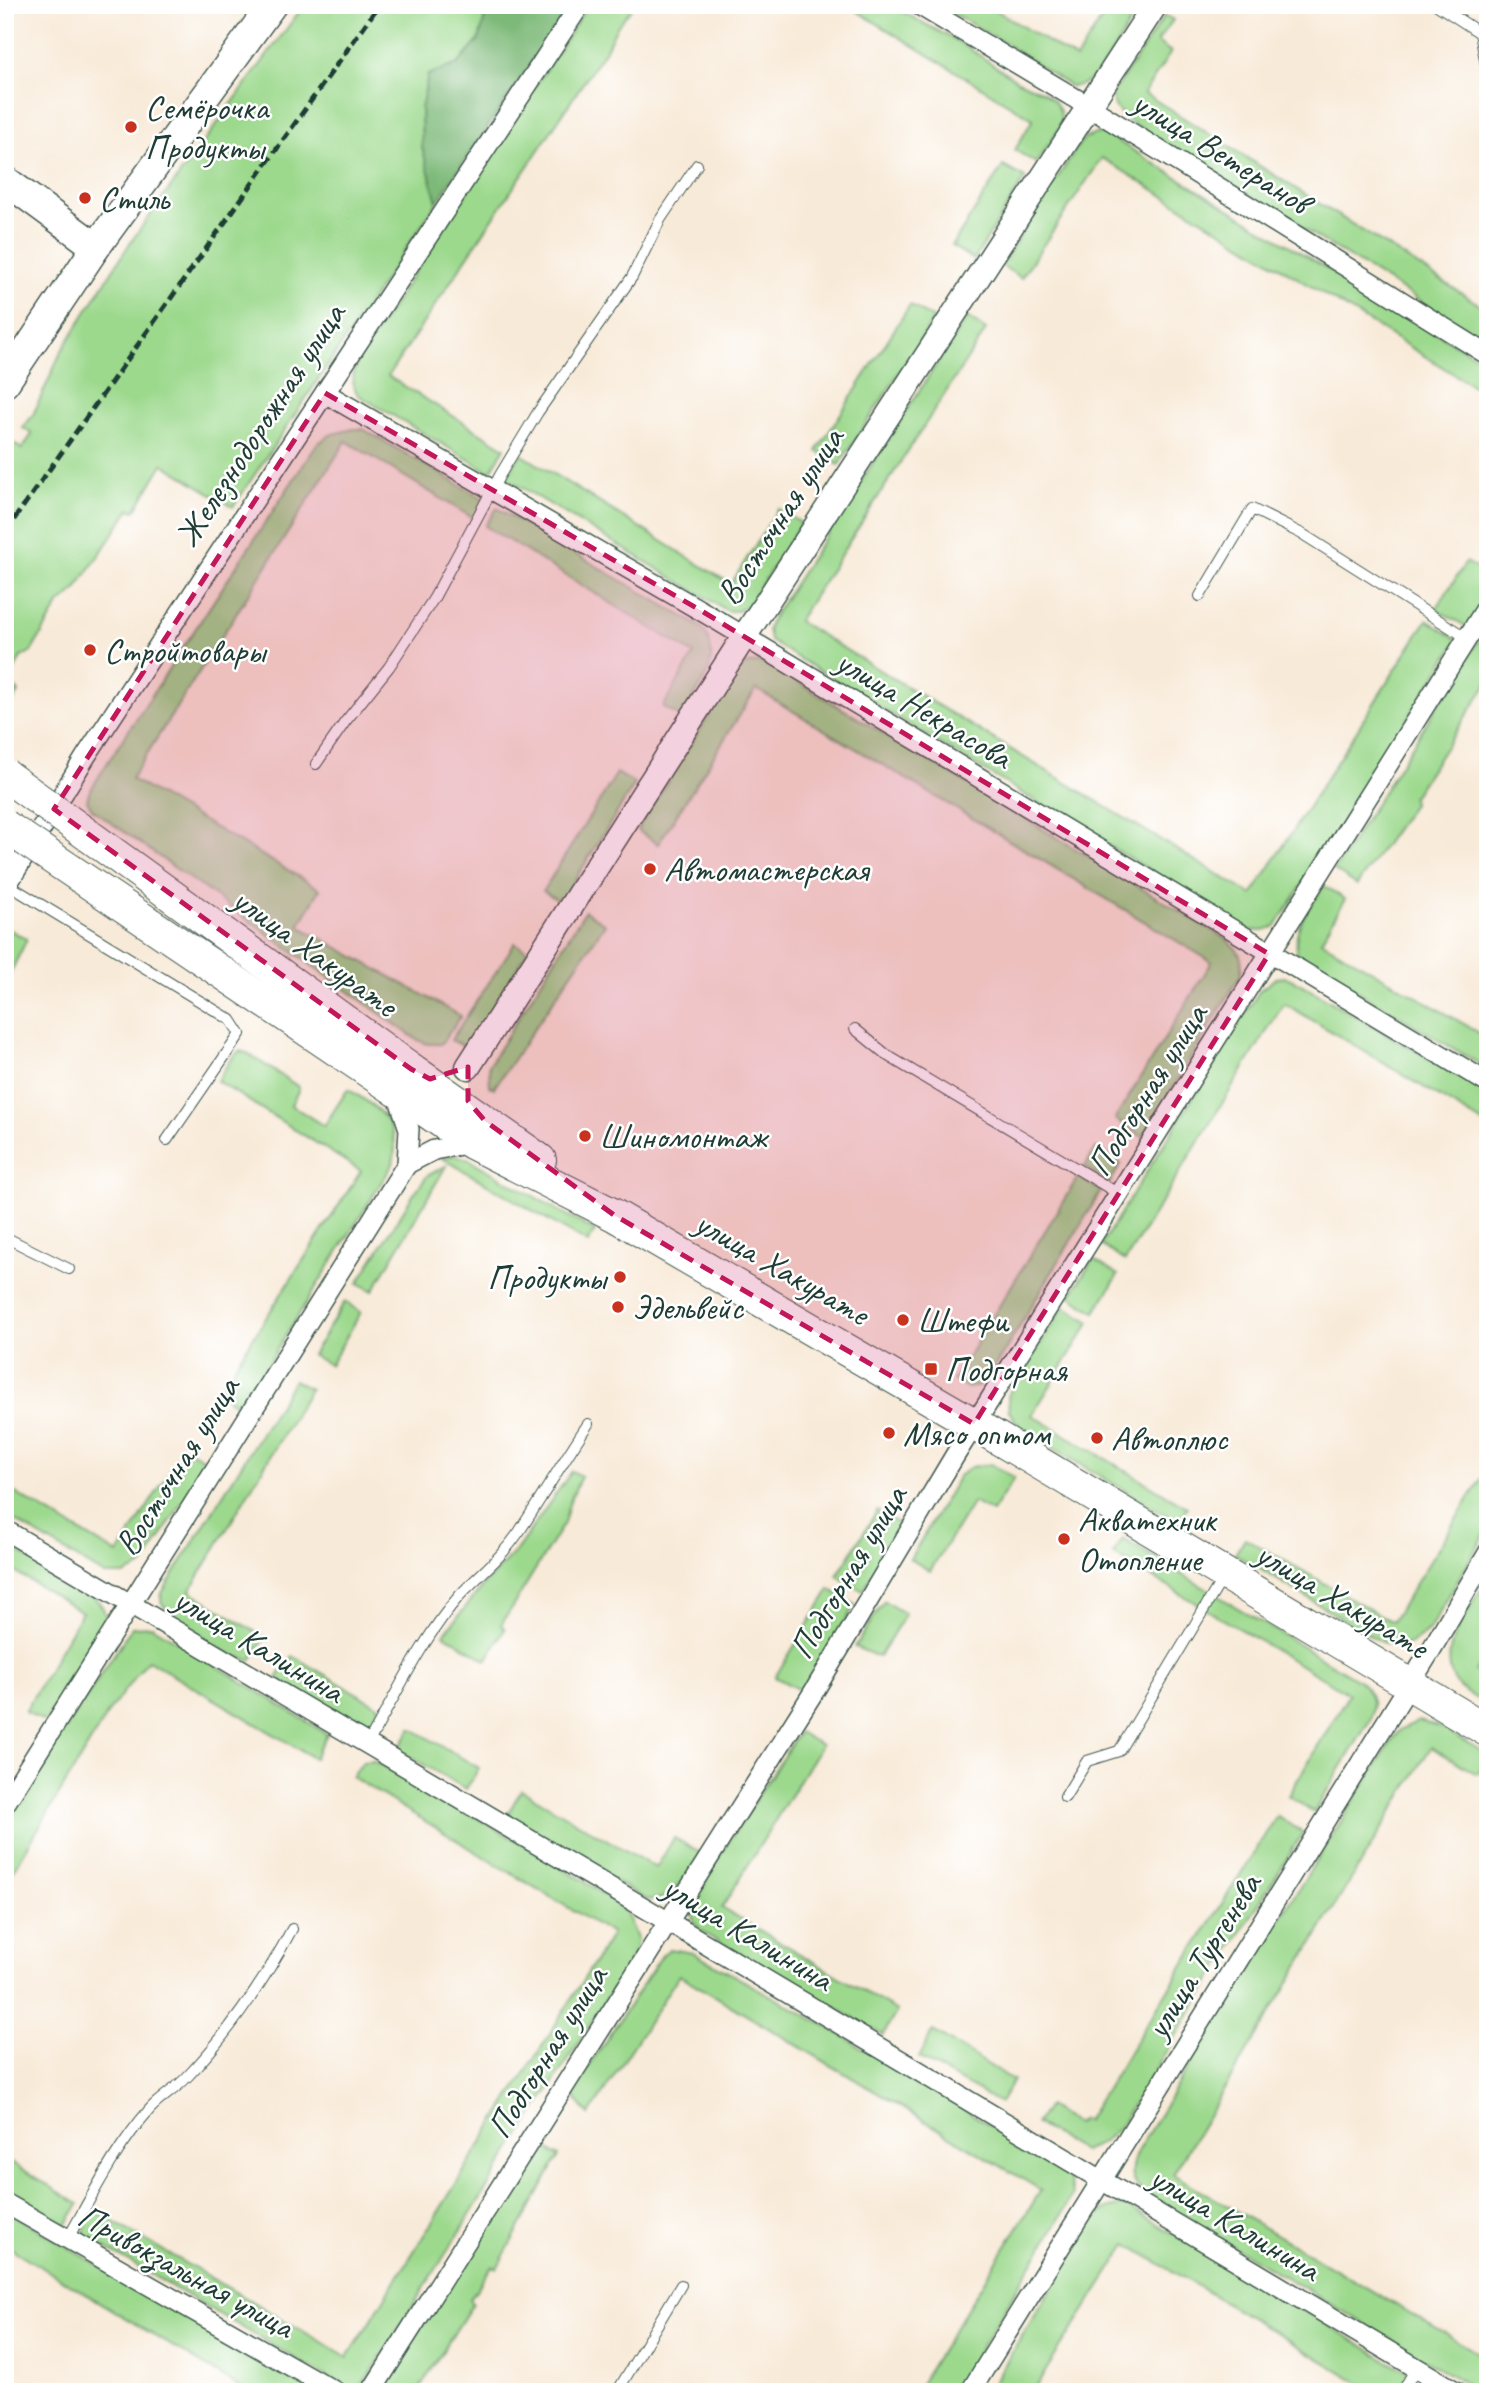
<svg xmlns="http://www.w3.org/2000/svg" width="1493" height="2397" viewBox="0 0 1493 2397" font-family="Caveat,sans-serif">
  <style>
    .green { fill: #9cd98d; stroke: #5e8b60; stroke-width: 2 }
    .forest { fill: #7db978; stroke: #4e7b56; stroke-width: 2 }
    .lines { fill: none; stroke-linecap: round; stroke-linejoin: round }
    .service-casing { stroke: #40574d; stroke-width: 12 }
    .minor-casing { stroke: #40574d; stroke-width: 22 }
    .tertiary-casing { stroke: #40574d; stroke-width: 27 }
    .secondary-casing { stroke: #40574d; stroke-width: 31 }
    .primary-casing { stroke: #40574d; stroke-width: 34 }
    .service { stroke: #fff; stroke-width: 10 }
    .minor { stroke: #fff; stroke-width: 19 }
    .tertiary { stroke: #fff; stroke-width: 24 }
    .secondary { stroke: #fff; stroke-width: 28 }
    .primary { stroke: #fff; stroke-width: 32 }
    .rail { stroke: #1f3d34; stroke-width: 5; stroke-dasharray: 10 5; stroke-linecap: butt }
    .primary-bridge-casing { stroke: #40574d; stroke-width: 34; stroke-linecap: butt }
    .primary-bridge { stroke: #fff; stroke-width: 32 }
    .marked { fill: #c2185b; fill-opacity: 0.2; stroke: #c2185b; stroke-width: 5; stroke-dasharray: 14 9; stroke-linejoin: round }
    .poi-dot { fill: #c8321e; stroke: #fff; stroke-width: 2.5 }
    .labels { text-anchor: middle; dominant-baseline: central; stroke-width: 5; stroke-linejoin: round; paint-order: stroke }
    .poi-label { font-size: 35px; fill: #1f3d34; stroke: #fff; text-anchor: start }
    .street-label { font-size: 35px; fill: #1f3d34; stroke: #fff }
  </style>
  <rect width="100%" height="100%" fill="#fff"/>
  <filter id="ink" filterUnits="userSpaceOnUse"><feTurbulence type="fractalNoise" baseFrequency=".0143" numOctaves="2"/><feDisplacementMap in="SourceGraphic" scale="14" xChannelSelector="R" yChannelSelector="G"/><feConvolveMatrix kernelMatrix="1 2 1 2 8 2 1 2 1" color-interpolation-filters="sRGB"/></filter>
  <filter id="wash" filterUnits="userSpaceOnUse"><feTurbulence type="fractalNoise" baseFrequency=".00686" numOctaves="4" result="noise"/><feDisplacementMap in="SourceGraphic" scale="28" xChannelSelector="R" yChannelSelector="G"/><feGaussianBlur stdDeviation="1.57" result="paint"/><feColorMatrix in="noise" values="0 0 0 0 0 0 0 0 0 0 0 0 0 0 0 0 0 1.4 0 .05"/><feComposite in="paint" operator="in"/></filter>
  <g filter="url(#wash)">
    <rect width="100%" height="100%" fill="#f8ead8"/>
    <!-- green -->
    <g class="green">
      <polygon points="304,5 488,5 479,40 458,64 428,75 421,109 422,146 437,202 233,507 163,464 135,511 130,509 74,592 60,603 31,652 21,657 8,682 19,692 5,714 5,453 13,443 22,449 32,434 23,428 33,415 61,352 130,243"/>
      <path d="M588 5H634L616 28 607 47 388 376 505 448 490 472 358 395C349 381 354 371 360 356Z"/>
      <polygon points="847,5 890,5 961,43 1018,81 1043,92 1055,102 1060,111 1061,121 1058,131 1036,163 1015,150 1033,119"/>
      <path d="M938 5H987L1076 59 1111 5H1141C1129 23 1105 68 1090 80 1085 84 1076 87 1070 86L1008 45Z"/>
      <path d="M1165 15 1173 20 1157 42 1171 52 1144 93 1488 310V343L1126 119C1118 111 1111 105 1113 93Z"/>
      <polygon points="1098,133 1106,134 1369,294 1488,363 1488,395 1102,158 1021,278 1001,265 1080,143 1085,138"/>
      <polygon points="1003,166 1025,178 974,260 952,246"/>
      <polygon points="910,305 934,319 839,465 817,451"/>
      <polygon points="967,317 986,330 798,621 1252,895 1427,620 1458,640 1276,926 1264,931 1249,930 770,641 768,629 770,622"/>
      <polygon points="354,429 363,429 486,500 475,519 346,441 131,779 320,889 299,926 461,1016 441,1044 428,1044 416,1039 92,809 87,800 89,793 106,765 317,444 332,434"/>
      <polygon points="521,454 731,584 778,509 801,523 748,606 738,611 728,611 506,478"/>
      <path d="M497 508 701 627C727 660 698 688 681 717L663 707 694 654 485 526Z"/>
      <polygon points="1466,562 1488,575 1488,595 1467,627 1436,609"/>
      <polygon points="1484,632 1488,634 1488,683 1412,798 1413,804 1357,885 1334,870"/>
      <path d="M759 662 771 666 1226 939C1239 949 1245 959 1240 976L1143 1137 1115 1119 1212 962 756 689 658 844 637 830 736 672 743 665Z"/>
      <polygon points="617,773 635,784 561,902 543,891"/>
      <path d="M1324 886 1345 899 1321 941 1488 1038V1069L1298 956C1290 928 1309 909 1324 886Z"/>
      <polygon points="585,911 605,924 494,1088 490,1086 489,1065"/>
      <polygon points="6,928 27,939 5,984 5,929"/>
      <polygon points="515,943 528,951 468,1048 451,1040"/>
      <polygon points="1286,977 1297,982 1488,1093 1488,1126 1284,1003 1125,1261 1101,1245 1260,990 1276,978"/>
      <path d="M239 1051 247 1053 297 1086 299 1089 291 1105 324 1126 348 1089C378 1109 402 1121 393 1164L241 1407 218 1392 361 1171 217 1081 231 1059Z"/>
      <polygon points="1096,1148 1121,1164 1109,1184 1085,1167"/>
      <polygon points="455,1155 468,1159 595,1231 588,1243 442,1158"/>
      <polygon points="446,1166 373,1291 358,1283 415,1192 428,1175"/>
      <polygon points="1078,1177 1101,1191 987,1380 977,1386 968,1388 954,1380"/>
      <polygon points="1093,1259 1118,1275 1095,1312 1070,1296"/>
      <polygon points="345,1302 361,1312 330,1365 312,1355"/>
      <polygon points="1064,1306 1090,1322 1032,1415 1187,1507 1178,1522 1022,1430 1009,1411 1008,1395"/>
      <path d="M294 1380 310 1389 190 1591 265 1638 251 1660C226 1657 172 1623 161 1601L162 1593Z"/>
      <polygon points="185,1447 207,1461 143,1566 124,1575 105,1575 5,1515 5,1487 118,1554"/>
      <polygon points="991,1464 1014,1478 992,1512 973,1502 930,1571 910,1559 959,1476 971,1467"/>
      <polygon points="1488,1468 1488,1529 1429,1630 1412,1643 1402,1646 1381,1642 1235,1554 1245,1538 1392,1622"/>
      <polygon points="572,1471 581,1476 569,1504 564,1523 501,1625 505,1629 486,1660 444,1634 485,1583 515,1552"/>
      <polygon points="877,1511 901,1525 863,1591 837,1576"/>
      <path d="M1123 1539 1358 1680C1371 1691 1376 1703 1370 1720L1314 1812 1288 1796 1349 1694 1113 1554Z"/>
      <path d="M5 1544 91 1595C101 1602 106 1610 106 1622L45 1722 25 1711 82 1612 5 1566Z"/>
      <path d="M1488 1579V1650L1475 1671 1488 1679V1705C1478 1699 1463 1693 1456 1683 1434 1651 1471 1607 1488 1579Z"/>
      <polygon points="830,1589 855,1605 803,1692 775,1677"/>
      <polygon points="884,1601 905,1614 879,1657 855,1647"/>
      <polygon points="152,1626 327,1734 314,1758 148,1660 109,1711 5,1884 5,1822 132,1627"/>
      <polygon points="293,1656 380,1707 365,1732 277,1678"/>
      <path d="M1419 1721 1443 1728 1488 1755V1757L1477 1774 1431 1747 1173 2174 1488 2359V2392H1480L1156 2201C1133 2186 1124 2178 1138 2150L1224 2008 1392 1740 1401 1729Z"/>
      <polygon points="411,1728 479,1768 466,1789 398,1750"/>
      <path d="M799 1732 821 1745 722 1908 897 2011 883 2035 705 1934C692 1924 690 1914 693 1898Z"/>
      <polygon points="374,1761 506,1834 586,1882 626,1912 637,1938 636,1951 372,2371 364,2382 354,2389 346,2388 83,2235 91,2209 348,2357 612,1934 352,1777 363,1762"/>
      <path d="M521 1790 656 1868 674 1838 701 1853C687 1874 675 1905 645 1899L506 1817Z"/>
      <polygon points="1277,1816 1303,1833 1119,2127 1102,2143 1083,2151 1036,2124 1048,2106 1077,2124 1082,2119 1086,2121"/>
      <polygon points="670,1949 693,1953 826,2026 1068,2172 1072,2195 1060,2218 954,2392 915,2392 1041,2190 679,1975 589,2115 571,2093 663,1954"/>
      <polygon points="933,2031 1013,2080 1000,2103 919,2058"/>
      <polygon points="538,2144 559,2156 497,2268 492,2266 470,2299 473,2303 417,2392 380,2392"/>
      <polygon points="5,2159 79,2204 66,2225 5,2189"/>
      <path d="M1120 2206 1128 2207 1441 2392H1375L1127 2244 1032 2392H988L1088 2228C1097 2215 1103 2208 1120 2206Z"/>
      <polygon points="5,2210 314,2392 248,2392 5,2245"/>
    </g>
    <!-- forest -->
    <polygon class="forest" points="488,5 571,5 437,202 422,147 421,109 428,75 458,64 479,40"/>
  </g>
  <g filter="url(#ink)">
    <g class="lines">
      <defs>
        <g id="service">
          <polyline points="1437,5 1480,33 1488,76"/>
          <polyline points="1200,596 1252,509 1304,535 1467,638"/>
          <polyline points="316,764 345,722 389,667 434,598 500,475 538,412 632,277 660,220 697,165"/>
          <polyline points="7,884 231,1020 240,1034 167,1140"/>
          <polyline points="855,1029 888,1056 1119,1194"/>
          <polyline points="5,1237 69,1269"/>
          <path d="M367 1745C396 1695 422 1639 460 1595 480 1574 502 1557 519 1532 542 1497 564 1460 588 1424"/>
          <polyline points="1065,1797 1087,1761 1119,1751 1224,1576"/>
          <path d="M67 2240C92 2196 116 2147 150 2109 161 2097 176 2089 187 2077 229 2033 263 1983 292 1929"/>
          <polyline points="617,2392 681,2285"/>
          <polyline points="1402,2392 1416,2368"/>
        </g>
        <g id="minor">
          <polyline points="919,5 1088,106 1488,355"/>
          <polyline points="325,393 705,613 1488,1083"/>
          <polyline points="5,888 86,756 580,5"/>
          <polyline points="407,1164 434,1150 472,1143"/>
          <polyline points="5,1530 667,1921 1457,2392"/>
          <polyline points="5,1804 407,1164 409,1129 396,1090"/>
          <polyline points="5,2203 336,2392"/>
          <polyline points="371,2392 813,1693 954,1457 1488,605"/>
          <polyline points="970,2392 1431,1650 1488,1553"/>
        </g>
        <polyline id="tertiary" points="468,1067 744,637 1155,5"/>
        <g id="secondary">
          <polyline points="5,180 96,247"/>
          <polyline points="5,383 96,247 272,5"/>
        </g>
        <g id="primary">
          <polyline points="411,1069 540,1160"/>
          <polyline points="396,1090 472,1143 614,1215 974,1424 1488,1731"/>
        </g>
      </defs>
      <!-- service casing -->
      <use href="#service" class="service-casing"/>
      <!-- minor casing -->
      <use href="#minor" class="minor-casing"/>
      <!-- tertiary casing -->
      <use href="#tertiary" class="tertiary-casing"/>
      <!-- secondary casing -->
      <use href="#secondary" class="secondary-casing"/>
      <!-- primary casing -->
      <use href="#primary" class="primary-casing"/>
      <!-- service -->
      <use href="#service" class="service"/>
      <!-- minor -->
      <use href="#minor" class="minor"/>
      <!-- tertiary -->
      <use href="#tertiary" class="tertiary"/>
      <!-- secondary -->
      <use href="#secondary" class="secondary"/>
      <!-- primary -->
      <use href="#primary" class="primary"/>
      <!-- rail -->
      <polyline class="rail" points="5,532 379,5"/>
      <defs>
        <g id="primary-bridge">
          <polyline points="5,775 411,1069"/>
          <polyline points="5,826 396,1090"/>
        </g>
      </defs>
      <!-- primary-bridge casing -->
      <use href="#primary-bridge" class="primary-bridge-casing"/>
      <!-- primary-bridge -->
      <use href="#primary-bridge" class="primary-bridge"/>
    </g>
  </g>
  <!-- marked area -->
  <path class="marked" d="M325 393 705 613 1269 954 974 1424 614 1215 485 1121 468 1101V1067L430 1079 411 1069 54 809Z"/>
  <!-- markers -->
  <g class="poi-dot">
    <circle cx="131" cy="127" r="7"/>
    <circle cx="85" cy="198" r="7"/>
    <circle cx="90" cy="650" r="7"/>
    <circle cx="650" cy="869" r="7"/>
    <circle cx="585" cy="1136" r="7"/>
    <circle cx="620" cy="1277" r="7"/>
    <circle cx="618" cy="1307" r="7"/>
    <circle cx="903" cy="1320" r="7"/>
    <rect x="924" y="1362" width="14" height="14" rx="3.5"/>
    <circle cx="889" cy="1433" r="7"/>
    <circle cx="1097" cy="1438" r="7"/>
    <circle cx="1064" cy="1539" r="7"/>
  </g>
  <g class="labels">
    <!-- poi labels -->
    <g class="poi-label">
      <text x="145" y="107">Семёрочка<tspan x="145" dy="40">Продукты</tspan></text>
      <text x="99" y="198">Стиль</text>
      <text x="104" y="650">Стройтовары</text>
      <text x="664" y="869">Автомастерская</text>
      <text x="599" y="1136">Шиномонтаж</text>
      <text x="606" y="1277" text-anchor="end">Продукты</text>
      <text x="632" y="1307">Эдельвейс</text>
      <text x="917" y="1320">Штефи</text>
      <text x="945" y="1369">Подгорная</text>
      <text x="903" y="1433">Мясо оптом</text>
      <text x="1111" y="1438">Автоплюс</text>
      <text x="1078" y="1519">Акватехник<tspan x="1078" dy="40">Отопление</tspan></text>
    </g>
    <!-- street labels -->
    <g class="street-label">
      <text transform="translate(1221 152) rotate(32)">улица Ветеранов</text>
      <text transform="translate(260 425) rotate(-57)">Железнодорожная улица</text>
      <text transform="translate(780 516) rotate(-57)">Восточная улица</text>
      <text transform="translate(924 709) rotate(31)">улица Некрасова</text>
      <text transform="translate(315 952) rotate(36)">улица Хакурате</text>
      <text transform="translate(1147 1090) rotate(-58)">Подгорная улица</text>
      <text transform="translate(782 1268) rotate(30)">улица Хакурате</text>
      <text transform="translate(177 1466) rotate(-58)">Восточная улица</text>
      <text transform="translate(848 1572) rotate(-59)">Подгорная улица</text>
      <text transform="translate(1342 1600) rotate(31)">улица Хакурате</text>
      <text transform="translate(259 1645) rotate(31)">улица Калинина</text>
      <text transform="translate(748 1933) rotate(31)">улица Калинина</text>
      <text transform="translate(1203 1956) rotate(-58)">улица Тургенева</text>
      <text transform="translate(547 2052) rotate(-58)">Подгорная улица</text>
      <text transform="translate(1235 2223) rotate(31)">улица Калинина</text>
      <text transform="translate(186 2271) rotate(29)">Привокзальная улица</text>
    </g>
  </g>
  <!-- margin -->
  <rect width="1493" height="2397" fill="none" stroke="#fff" stroke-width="28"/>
</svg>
